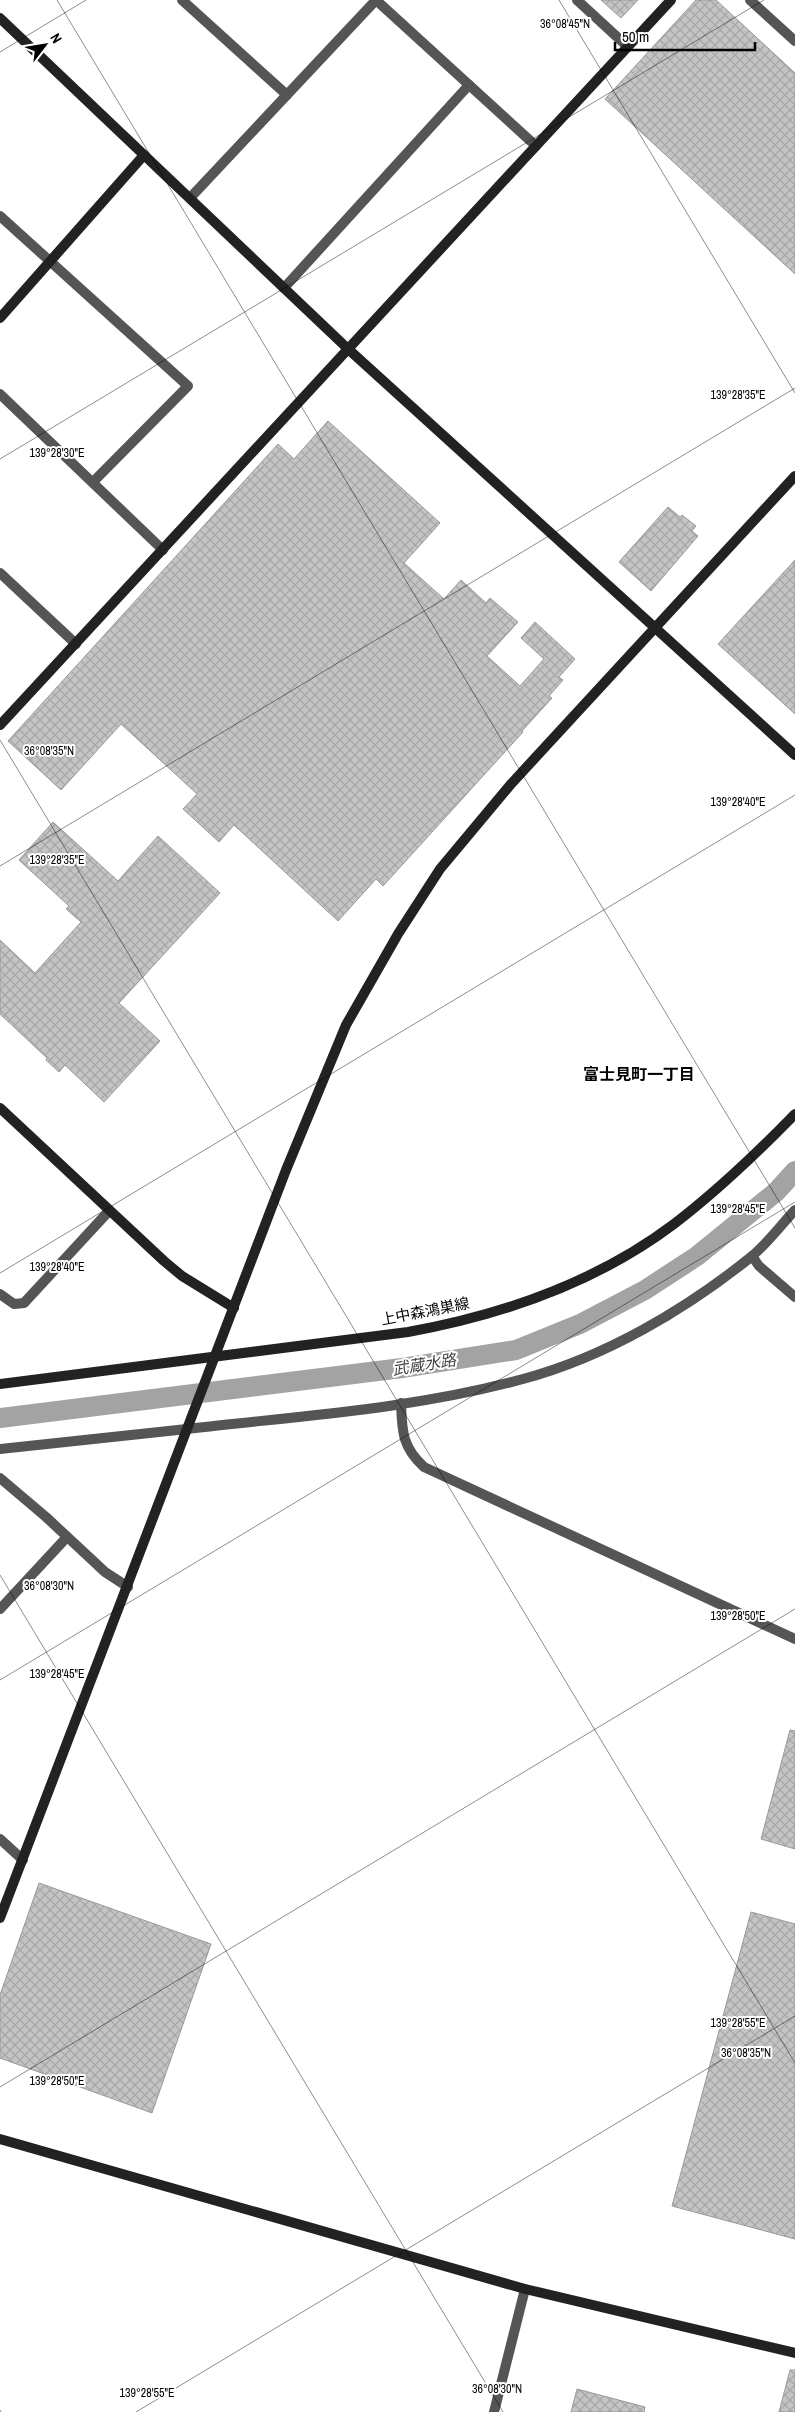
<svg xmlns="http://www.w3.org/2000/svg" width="795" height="2412" viewBox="0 0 795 2412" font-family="'Archivo Narrow','Noto Sans JP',sans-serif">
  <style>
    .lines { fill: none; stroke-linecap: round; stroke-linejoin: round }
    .canal { stroke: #a3a3a3; stroke-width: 20 }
    .building { fill: url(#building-cross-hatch); stroke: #999 }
    .lane { stroke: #555; stroke-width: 10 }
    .street { stroke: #555; stroke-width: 10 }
    .secondary { stroke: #222; stroke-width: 10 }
    .ticks { fill: none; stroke: #000; stroke-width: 1; stroke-opacity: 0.45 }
    .labels { text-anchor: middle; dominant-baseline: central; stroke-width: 4; stroke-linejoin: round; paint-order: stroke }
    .street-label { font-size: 15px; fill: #000; stroke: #fff }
    .neighbourhood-label { font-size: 16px; font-weight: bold; fill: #000; stroke: #fff }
    .water-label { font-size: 16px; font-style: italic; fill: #444; stroke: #fff }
    .ticks-label { font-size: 12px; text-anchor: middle; fill: #000; stroke: #fff; stroke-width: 4; stroke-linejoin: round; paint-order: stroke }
  </style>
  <defs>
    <pattern id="building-cross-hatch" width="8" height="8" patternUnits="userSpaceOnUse" patternTransform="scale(1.25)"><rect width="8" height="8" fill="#c4c4c4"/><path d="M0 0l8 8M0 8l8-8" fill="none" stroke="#a7a7a7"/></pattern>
  </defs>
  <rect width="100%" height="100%" fill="#fff"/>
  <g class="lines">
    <!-- canal -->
    <polyline class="canal" points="0,1418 402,1368 516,1350 580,1324 645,1290 697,1256 776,1192 795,1171"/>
  </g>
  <!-- building -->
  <g class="building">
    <polygon points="601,0 638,0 621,18"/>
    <polygon points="696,0 716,0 795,73 795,274 605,99"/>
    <polygon points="328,421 440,523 404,563 444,599 461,580 486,603 490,598 518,622 487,656 520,686 544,659 521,638 535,622 575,659 559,677 563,680 549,696 552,698 522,731 523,732 383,886 376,879 338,921 234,825 219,842 183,809 197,794 121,724 61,790 8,741 278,444 294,459"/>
    <polygon points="668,507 680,517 682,515 696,526 692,531 698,536 651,591 619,562"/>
    <polygon points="795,560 795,714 718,644"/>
    <polygon points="53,822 118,881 158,836 220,893 119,1003 160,1041 104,1102 65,1065 59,1072 46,1060 47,1058 0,1014 0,940 35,973 81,922 66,909 69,906 19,860"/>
    <polygon points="790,1730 795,1731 795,1849 761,1839"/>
    <polygon points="39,1883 211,1944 152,2113 0,2058 0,1995"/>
    <polygon points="751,1912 795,1924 795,2239 672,2206"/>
    <polygon points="790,2370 795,2370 795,2412 779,2412"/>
    <polygon points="577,2389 645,2407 644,2412 571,2412"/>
  </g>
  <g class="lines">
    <!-- lane -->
    <polyline class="lane" points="0,1449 187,1429"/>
    <!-- street -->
    <g class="street">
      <polyline points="182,0 287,95"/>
      <polyline points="376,0 536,146"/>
      <polyline points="577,0 628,47"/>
      <polyline points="750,0 795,41"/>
      <polyline points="190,198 376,0"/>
      <polyline points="0,216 188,386 93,482"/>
      <polyline points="284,288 469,85"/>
      <polyline points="0,394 163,550"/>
      <polyline points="0,573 76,644"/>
      <polyline points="752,1256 759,1266 795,1297"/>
      <polyline points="0,1294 14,1304 24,1303 109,1211"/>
      <path d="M401 1403C402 1431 402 1447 424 1467L795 1639"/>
      <path d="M187 1429C298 1416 414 1409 523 1379 605 1357 685 1310 751 1257 767 1244 781 1225 795 1210"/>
      <polyline points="0,1478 46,1517 105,1572 128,1587"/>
      <polyline points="0,1609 67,1537"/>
      <polyline points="0,1839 23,1860"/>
      <polyline points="494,2412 525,2289"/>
    </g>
    <!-- secondary -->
    <g class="secondary">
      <polyline points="0,18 347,348 795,755"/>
      <polyline points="0,318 144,155"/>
      <polyline points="0,725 671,0"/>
      <polyline points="0,1108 164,1261 182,1276 234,1308"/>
      <path d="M0 1384 408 1332C502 1315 597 1282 674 1224 717 1191 757 1153 795 1114"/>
      <polyline points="0,1918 286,1170 346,1025 398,934 440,869 511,784 795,476"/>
      <polyline points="0,2139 525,2289 795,2353"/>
    </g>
  </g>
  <!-- ticks -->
  <path class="ticks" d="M57 0 795 1228M559 0 795 393M0 52 86 0M0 459 764 0M0 740 795 2063M0 866 795 388M0 1273 795 795M0 1575 503 2412M0 1680 795 1202M0 2087 795 1609M0 2410 1 2412M136 2412 795 2016"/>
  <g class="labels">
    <!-- street labels -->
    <g class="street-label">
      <text transform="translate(425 1311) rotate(-11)">上中森鴻巣線</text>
    </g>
    <!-- neighbourhood labels -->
    <g class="neighbourhood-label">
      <text x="639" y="1074">富士見町一丁目</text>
    </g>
    <!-- water labels -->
    <g class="water-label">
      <text transform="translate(424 1364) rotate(-9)">武蔵水路</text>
    </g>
  </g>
  <g class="ticks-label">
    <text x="565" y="28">36°08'45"N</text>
    <text x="738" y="399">139°28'35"E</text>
    <text x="57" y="457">139°28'30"E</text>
    <text x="49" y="755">36°08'35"N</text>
    <text x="738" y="806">139°28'40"E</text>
    <text x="57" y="864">139°28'35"E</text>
    <text x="738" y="1213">139°28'45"E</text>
    <text x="57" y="1271">139°28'40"E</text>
    <text x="49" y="1590">36°08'30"N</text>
    <text x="738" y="1620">139°28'50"E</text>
    <text x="57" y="1678">139°28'45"E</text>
    <text x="738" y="2027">139°28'55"E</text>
    <text x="746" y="2057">36°08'35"N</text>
    <text x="57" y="2085">139°28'50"E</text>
    <text x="497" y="2393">36°08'30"N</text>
    <text x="147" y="2397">139°28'55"E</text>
  </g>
  <!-- north arrow -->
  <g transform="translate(45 45) rotate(59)" stroke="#ffffff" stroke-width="4" paint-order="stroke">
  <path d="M0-4L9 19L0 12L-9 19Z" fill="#000000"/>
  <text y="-8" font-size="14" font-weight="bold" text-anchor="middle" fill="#000000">N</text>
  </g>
  <!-- scale -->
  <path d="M615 42v8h140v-8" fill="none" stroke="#000000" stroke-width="2.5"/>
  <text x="622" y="42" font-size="15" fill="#000000" stroke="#ffffff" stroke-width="4" paint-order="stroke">50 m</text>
</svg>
